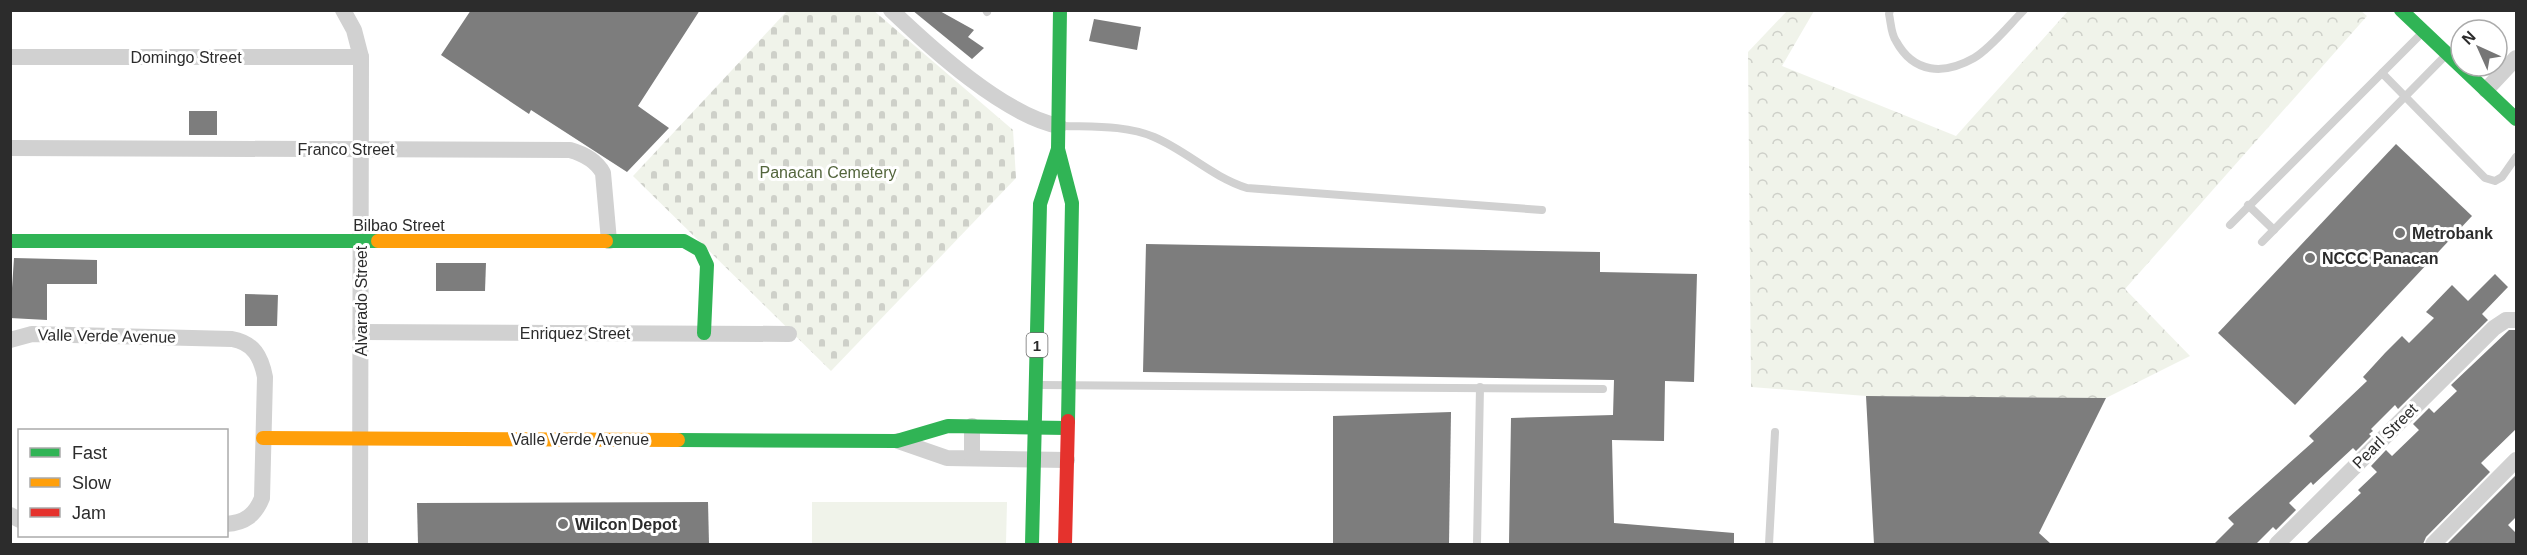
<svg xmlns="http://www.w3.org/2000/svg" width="2527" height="555" viewBox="0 0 2527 555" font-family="Helvetica,sans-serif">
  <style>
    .green { fill: #f0f3ea }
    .forest { fill: url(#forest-crowns) }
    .cemetery { fill: url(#cemetery-stones) }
    .building { fill: #7d7d7d }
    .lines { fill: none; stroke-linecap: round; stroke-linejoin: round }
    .lane { stroke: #d1d1d1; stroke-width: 8 }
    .street { stroke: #d1d1d1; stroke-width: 16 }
    .fast { stroke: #30b455; stroke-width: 14 }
    .slow { stroke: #ff9f0a; stroke-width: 14 }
    .jam { stroke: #e5322d; stroke-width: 14 }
    .poi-dot { fill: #767676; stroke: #fff; stroke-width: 2 }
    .labels { text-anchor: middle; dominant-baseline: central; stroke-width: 6; stroke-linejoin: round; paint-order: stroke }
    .shield { fill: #fff; stroke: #6b6b6b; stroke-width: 1.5 }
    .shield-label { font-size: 15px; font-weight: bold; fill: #2c2c2c }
    .street-label { font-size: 16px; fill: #2c2c2c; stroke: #fff }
    .park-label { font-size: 16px; fill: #53653c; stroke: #fff }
    .poi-label { font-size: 16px; font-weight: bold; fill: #2c2c2c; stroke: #fff; text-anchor: start }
  </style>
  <defs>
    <pattern id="forest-crowns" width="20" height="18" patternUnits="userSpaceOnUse" patternTransform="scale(1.5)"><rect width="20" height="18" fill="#f0f3ea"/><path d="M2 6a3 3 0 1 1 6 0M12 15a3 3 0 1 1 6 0" fill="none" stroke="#ced0c9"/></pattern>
    <pattern id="cemetery-stones" width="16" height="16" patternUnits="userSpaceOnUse" patternTransform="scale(1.5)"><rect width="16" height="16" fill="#f0f3ea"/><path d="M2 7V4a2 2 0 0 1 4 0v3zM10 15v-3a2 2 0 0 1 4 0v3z" fill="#ced0c9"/></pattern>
  </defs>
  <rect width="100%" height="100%" fill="#fff"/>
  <!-- green -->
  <polygon class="green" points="812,502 1007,502 1006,544 812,544"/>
  <!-- forest -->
  <polygon class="forest" points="2360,10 2367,16 2125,289 2190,356 2106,398 1866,396 1751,387 1748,52 1787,11 1814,11 1782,66 1956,136 2068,11"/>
  <!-- cemetery -->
  <polygon class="cemetery" points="873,10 1013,130 1016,178 831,371 633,176 787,11"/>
  <!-- building -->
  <g class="building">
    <polygon points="471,10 700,10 638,106 669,128 627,172 531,110 529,114 441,55"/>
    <polygon points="912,10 938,10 974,30 968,37 984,48 972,59"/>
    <polygon points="1094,19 1141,27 1137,50 1089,41"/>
    <rect x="189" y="111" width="28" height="24"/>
    <polygon points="2396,144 2472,216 2295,405 2218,333"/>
    <polygon points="1146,244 1600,252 1600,272 1697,274 1694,382 1665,381 1664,441 1612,440 1614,523 1734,533 1734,544 1509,544 1511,418 1613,415 1614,380 1143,372"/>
    <polygon points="14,258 97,260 97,284 47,284 47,320 10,318"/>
    <polygon points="436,263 486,263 485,291 436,291"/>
    <polygon points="2495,274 2508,287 2482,314 2488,320 2398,409 2395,405 2371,429 2373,431 2369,434 2371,436 2356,451 2353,448 2313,485 2311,482 2289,503 2296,510 2276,530 2273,527 2256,544 2214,544 2234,524 2228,518 2314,441 2309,436 2367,381 2363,377 2385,353 2402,336 2409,343 2434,318 2426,312 2452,285 2468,301"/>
    <polygon points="245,294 278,295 277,326 245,326"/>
    <polygon points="2509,330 2517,330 2517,428 2481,463 2490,472 2426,537 2423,544 2306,544 2361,493 2358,490 2377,472 2371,466 2386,450 2392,456 2419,430 2413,424 2429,408 2434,413 2457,391 2451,385"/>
    <polygon points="1866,396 2106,398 2039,533 2051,544 1874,544"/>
    <polygon points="1451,412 1449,544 1333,544 1333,416"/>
    <polygon points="2517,474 2517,516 2508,525 2517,534 2517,544 2447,544"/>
    <polygon points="708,502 709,544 418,544 417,503"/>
  </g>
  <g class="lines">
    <!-- lane -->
    <g class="lane">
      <polyline points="986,10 987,12"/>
      <path d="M1890 10 1889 14C1891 23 1891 34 1896 41 1914 74 1944 75 1974 58 1991 48 2010 24 2024 10"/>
      <polyline points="2382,73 2485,178 2495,181 2502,177 2516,157"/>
      <path d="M1063 126C1093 127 1126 125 1154 137 1187 151 1212 177 1247 188L1542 210"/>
      <polyline points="2248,205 2274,230"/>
      <polyline points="2230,225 2421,34"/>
      <polyline points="2262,242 2445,56"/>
      <polyline points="1040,385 1603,389"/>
      <polyline points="1477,544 1480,387"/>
      <polyline points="1769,544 1775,432"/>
    </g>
    <!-- street -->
    <g class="street">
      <polyline points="343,10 354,30 361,57 360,544"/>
      <path d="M891 10C932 49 1004 115 1059 126"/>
      <polyline points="10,57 361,57"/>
      <polyline points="2486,90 2516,58"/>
      <path d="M10 148 570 150C584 154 596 160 603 173L609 241"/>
      <polyline points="360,332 789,334"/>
      <path d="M10 340 32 334 232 339C254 343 261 357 265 377L262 498C255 515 245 523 226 524"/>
      <polyline points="898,441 947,458 1067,460"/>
      <polyline points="972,457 972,426"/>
      <polyline points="10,515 20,520"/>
      <polyline points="2277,544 2494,328 2506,320 2516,320"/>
      <polyline points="2433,544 2516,460"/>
    </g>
    <!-- fast -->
    <g class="fast">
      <polyline points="1060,10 1058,149 1072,203 1068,421"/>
      <polyline points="2401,10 2516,119"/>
      <polyline points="10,241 378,241"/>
      <polyline points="606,241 684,241 700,250 707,265 704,333"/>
      <polyline points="678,440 897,441 948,426 1067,428"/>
      <polyline points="1032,544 1040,204 1058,149"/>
    </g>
    <!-- slow -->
    <g class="slow">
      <polyline points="378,241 606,241"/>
      <polyline points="263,438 678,440"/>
    </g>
    <!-- jam -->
    <polyline class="jam" points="1065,544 1068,421"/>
  </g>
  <!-- markers -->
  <g class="poi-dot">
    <circle cx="2400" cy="233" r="6"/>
    <circle cx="2310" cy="258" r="6"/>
    <circle cx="563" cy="524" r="6"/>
  </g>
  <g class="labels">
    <!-- shield labels -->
    <rect class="shield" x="1026.5" y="333" width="21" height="24" rx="4.5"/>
    <g class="shield-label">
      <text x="1037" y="345">1</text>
    </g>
    <!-- street labels -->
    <g class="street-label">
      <text x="186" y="57">Domingo Street</text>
      <text x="346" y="149">Franco Street</text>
      <text x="399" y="225">Bilbao Street</text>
      <text transform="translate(361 301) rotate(-90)">Alvarado Street</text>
      <text x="575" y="333">Enriquez Street</text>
      <text transform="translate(107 336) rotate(1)">Valle Verde Avenue</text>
      <text transform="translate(2385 436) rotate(-45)">Pearl Street</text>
      <text x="580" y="439">Valle Verde Avenue</text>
    </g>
    <!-- park labels -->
    <g class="park-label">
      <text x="828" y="172">Panacan Cemetery</text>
    </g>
    <!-- poi labels -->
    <g class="poi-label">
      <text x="2412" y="233">Metrobank</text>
      <text x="2322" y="258">NCCC Panacan</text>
      <text x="575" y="524">Wilcon Depot</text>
    </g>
  </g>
  <!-- border -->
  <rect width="2527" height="555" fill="none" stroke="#2c2c2c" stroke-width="24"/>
  <!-- legend -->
  <rect x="18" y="429" width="210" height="108" fill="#ffffff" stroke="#ababab" stroke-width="1.5"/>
  <rect x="30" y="448" width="30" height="9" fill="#30b455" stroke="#ababab" stroke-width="1.5"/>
  <text x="72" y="459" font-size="18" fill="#2c2c2c">Fast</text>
  <rect x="30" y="478" width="30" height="9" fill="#ff9f0a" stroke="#ababab" stroke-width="1.5"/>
  <text x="72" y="489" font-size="18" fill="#2c2c2c">Slow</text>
  <rect x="30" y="508" width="30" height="9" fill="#e5322d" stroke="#ababab" stroke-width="1.5"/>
  <text x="72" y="519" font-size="18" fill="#2c2c2c">Jam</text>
  <!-- north arrow -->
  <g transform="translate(2479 48) rotate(315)"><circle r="28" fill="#ffffff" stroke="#ababab" stroke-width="1.5"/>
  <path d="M0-4.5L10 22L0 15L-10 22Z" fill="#767676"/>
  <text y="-9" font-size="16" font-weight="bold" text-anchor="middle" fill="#2c2c2c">N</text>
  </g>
</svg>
